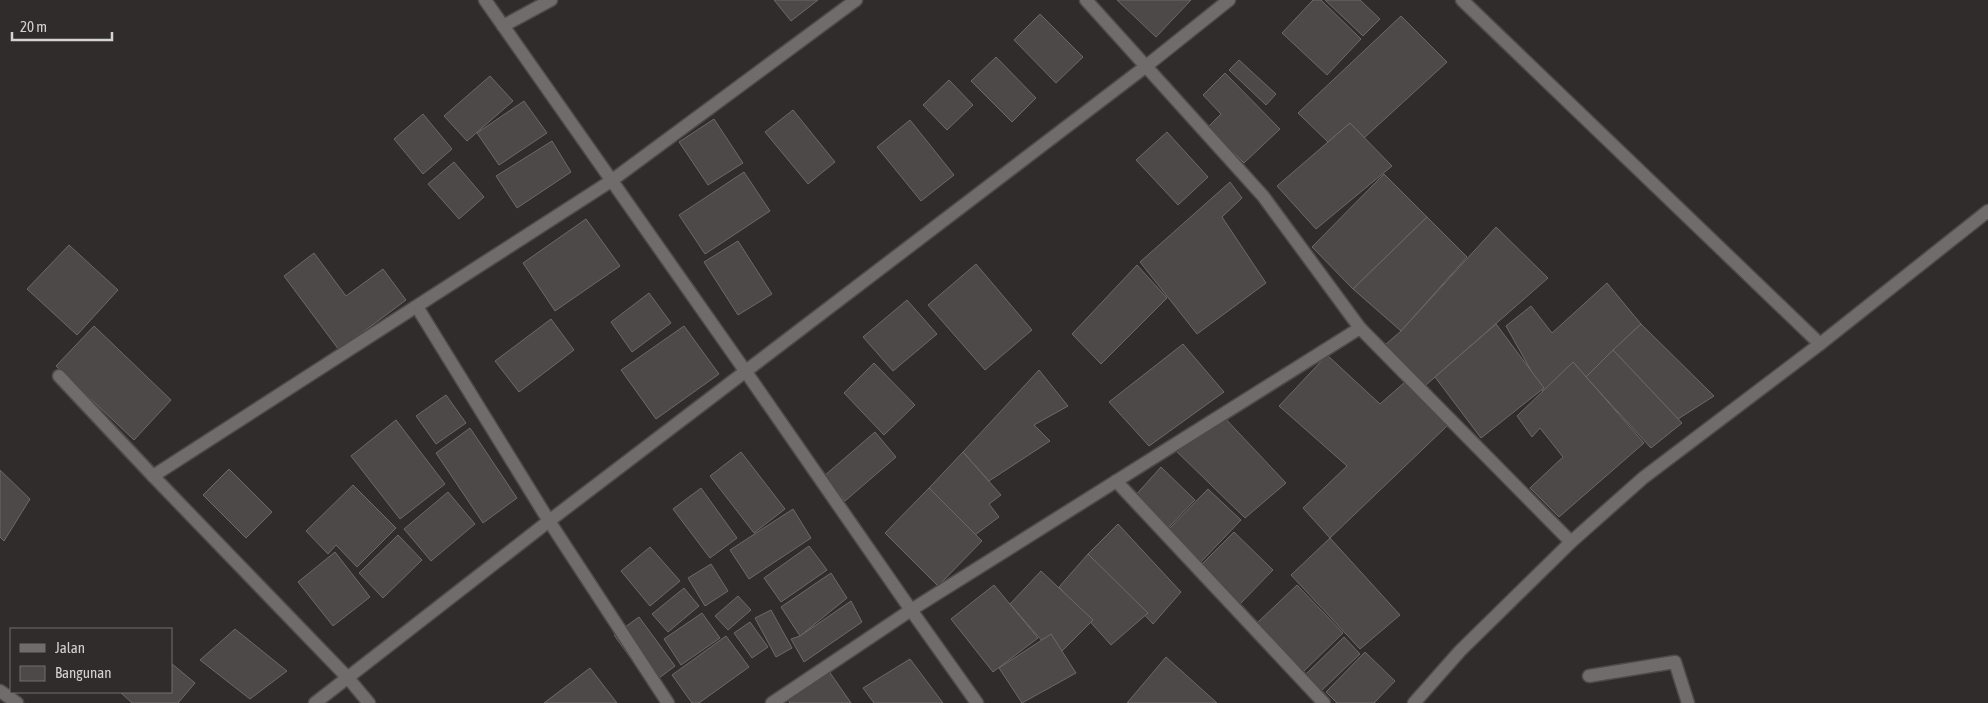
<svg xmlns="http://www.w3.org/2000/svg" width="1988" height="703" viewBox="0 0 1988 703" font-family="'Asap Condensed',sans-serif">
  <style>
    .building { fill: #4d4949; stroke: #6d6969 }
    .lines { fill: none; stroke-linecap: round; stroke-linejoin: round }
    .minor-casing { stroke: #4d4a49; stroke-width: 15 }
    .minor { stroke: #706c6c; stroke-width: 12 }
  </style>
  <rect width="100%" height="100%" fill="#302c2c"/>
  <!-- building -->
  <g class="building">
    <polygon points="774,0 818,0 791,21"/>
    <polygon points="1117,0 1191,0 1156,37"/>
    <polygon points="1313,0 1321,0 1361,39 1327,75 1282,33"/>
    <polygon points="1325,0 1360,0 1380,19 1363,36"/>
    <polygon points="1040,14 1083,57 1056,83 1014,40"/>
    <polygon points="1401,16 1447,62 1364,138 1350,123 1328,142 1298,113"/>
    <polygon points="996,57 1036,98 1012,122 971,81"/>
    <polygon points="1239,60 1276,94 1266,105 1229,70"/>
    <polygon points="1225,73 1280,129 1244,163 1208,127 1221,114 1203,95"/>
    <polygon points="490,76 513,101 467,141 444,116"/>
    <polygon points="949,80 973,105 947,130 923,105"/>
    <polygon points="524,101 547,133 499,165 477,133"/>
    <polygon points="793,110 835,162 808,184 765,132"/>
    <polygon points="423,114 452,149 423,174 394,139"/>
    <polygon points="714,119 743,163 708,185 679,142"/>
    <polygon points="910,120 954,175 921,201 877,147"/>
    <polygon points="1350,123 1392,166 1316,229 1277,186"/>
    <polygon points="1167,132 1208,177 1178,205 1136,160"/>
    <polygon points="552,141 571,172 517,208 496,176"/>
    <polygon points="454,162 484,197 459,219 428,184"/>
    <polygon points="744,172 770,211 705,254 679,215"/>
    <polygon points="1384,174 1427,217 1353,289 1312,247"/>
    <polygon points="1230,182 1242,198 1222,217 1266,283 1197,334 1140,262"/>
    <polygon points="1427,217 1467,257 1401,331 1353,289"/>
    <polygon points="586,219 620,266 555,311 523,263"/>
    <polygon points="1496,227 1548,278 1426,385 1385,345 1401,331"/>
    <polygon points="738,241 772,294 738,315 704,262"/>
    <polygon points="69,245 118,290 77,335 27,289"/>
    <polygon points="314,253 346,296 383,269 406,300 339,350 284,276"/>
    <polygon points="976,264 1032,330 985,370 928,305"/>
    <polygon points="1137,265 1167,298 1101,364 1072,334"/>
    <polygon points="1607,283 1641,324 1586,377 1573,362 1543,392 1506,326 1531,306 1552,333"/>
    <polygon points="649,293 671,323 632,352 611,322"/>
    <polygon points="907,300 937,334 893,371 863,337"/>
    <polygon points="551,319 574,350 519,392 495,361"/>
    <polygon points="1496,324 1544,388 1481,438 1435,377"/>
    <polygon points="1641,324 1714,396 1678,419 1613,350"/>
    <polygon points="94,326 171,400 134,440 56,366"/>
    <polygon points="684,326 719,374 656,419 621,370"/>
    <polygon points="1183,344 1224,392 1149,446 1109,402"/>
    <polygon points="1613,350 1682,423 1651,448 1586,377"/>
    <polygon points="1327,355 1380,404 1405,382 1448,425 1330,538 1303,508 1347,466 1279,406"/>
    <polygon points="1573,362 1644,443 1559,517 1530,488 1563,457 1540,428 1532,437 1517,416"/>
    <polygon points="874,363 915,405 884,435 844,393"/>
    <polygon points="1039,370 1068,406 1034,425 1050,441 989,481 963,452"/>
    <polygon points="446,395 466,423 436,444 416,416"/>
    <polygon points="1221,414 1286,483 1245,518 1171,446"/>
    <polygon points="396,420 445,484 400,519 351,456"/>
    <polygon points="470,428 517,498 483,523 436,453"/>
    <polygon points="875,432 896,457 845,501 824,476"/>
    <polygon points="741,452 785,509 754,533 710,476"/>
    <polygon points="963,452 1001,495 989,504 999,517 975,535 929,488"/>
    <polygon points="1161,467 1195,500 1166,530 1133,498"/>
    <polygon points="229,469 272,512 246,538 203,495"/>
    <polygon points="0,470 30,499 4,541 0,537"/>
    <polygon points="353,485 396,528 357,567 336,545 328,554 306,531"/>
    <polygon points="701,488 737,538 710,558 673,509"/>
    <polygon points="929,488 982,541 938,586 885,533"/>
    <polygon points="1208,489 1241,520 1200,563 1167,531"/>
    <polygon points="448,492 475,524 431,561 404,529"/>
    <polygon points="793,509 811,538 749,579 730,550"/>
    <polygon points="1118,524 1181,592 1153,624 1088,554"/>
    <polygon points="1234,532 1273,570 1240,604 1201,565"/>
    <polygon points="398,535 422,560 383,598 359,573"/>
    <polygon points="1330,538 1400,615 1360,649 1291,575"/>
    <polygon points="809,546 827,570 781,602 764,578"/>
    <polygon points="650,547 680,581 650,606 621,571"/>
    <polygon points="335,552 370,597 333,626 298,582"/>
    <polygon points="1088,554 1148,613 1111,645 1059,587"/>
    <polygon points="711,564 728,591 705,606 688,578"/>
    <polygon points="1041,571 1093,620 1056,657 1010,604"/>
    <polygon points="831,573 847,598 800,636 781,607"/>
    <polygon points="994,585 1038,638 993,672 951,619"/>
    <polygon points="1297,585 1343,633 1302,673 1256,624"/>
    <polygon points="684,588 699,606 668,632 652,614"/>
    <polygon points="738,596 751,610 728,630 715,616"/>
    <polygon points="851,601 862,622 804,662 791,639 800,636"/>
    <polygon points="771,610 792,648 776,657 755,618"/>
    <polygon points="702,613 720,638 681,665 664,639"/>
    <polygon points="639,617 675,666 650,685 614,635"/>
    <polygon points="750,622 768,647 752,658 734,633"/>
    <polygon points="235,629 287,671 250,699 200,660"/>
    <polygon points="1051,634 1076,673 1022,703 999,668"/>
    <polygon points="726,636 749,667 699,703 692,703 672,675"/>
    <polygon points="1344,637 1360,654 1320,692 1305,675"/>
    <polygon points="1365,652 1395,681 1374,703 1337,703 1326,692"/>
    <polygon points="1166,657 1217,703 1127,703"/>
    <polygon points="910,659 943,703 874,703 863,688"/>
    <polygon points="171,663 195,683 178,703 132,703 120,692 171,692"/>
    <polygon points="826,667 851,703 790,703 784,695"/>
    <polygon points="590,668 617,703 544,703"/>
  </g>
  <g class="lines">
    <defs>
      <g id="minor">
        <polyline points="485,0 746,372 911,610 977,703"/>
        <polyline points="1086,0 1263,196 1360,328 1571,542"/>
        <polyline points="1462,0 1820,344"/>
        <polyline points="503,26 551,0"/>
        <polyline points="417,307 549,521 668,703"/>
        <polyline points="59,376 153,476 348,678 369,703"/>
        <polyline points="153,476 611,181 856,0"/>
        <polyline points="1116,481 1324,703"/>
        <polyline points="1589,676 1675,662 1688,703"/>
        <polyline points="0,691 17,703"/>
        <polyline points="315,703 549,521 1145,67 1229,0"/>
        <polyline points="772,703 911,610 1360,328"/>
        <polyline points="1414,703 1460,651 1571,542 1643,478 1820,344 1988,211"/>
      </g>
    </defs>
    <!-- minor casing -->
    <use href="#minor" class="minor-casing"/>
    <!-- minor -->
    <use href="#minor" class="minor"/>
  </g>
  <!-- legend -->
  <rect x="10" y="628" width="162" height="65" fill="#302c2c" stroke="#726e6e"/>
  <rect x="20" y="644" width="25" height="8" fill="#706c6c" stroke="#726e6e"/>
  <text x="55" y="653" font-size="15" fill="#d4d2d2">Jalan</text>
  <rect x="20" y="666" width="25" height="15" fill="#4d4949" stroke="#726e6e"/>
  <text x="55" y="678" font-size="15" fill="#d4d2d2">Bangunan</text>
  <!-- scale -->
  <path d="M12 32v8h100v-8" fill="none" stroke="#d4d2d2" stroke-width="2.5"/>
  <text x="20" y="32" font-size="15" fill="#d4d2d2" stroke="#302c2c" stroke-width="4" paint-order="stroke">20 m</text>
</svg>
